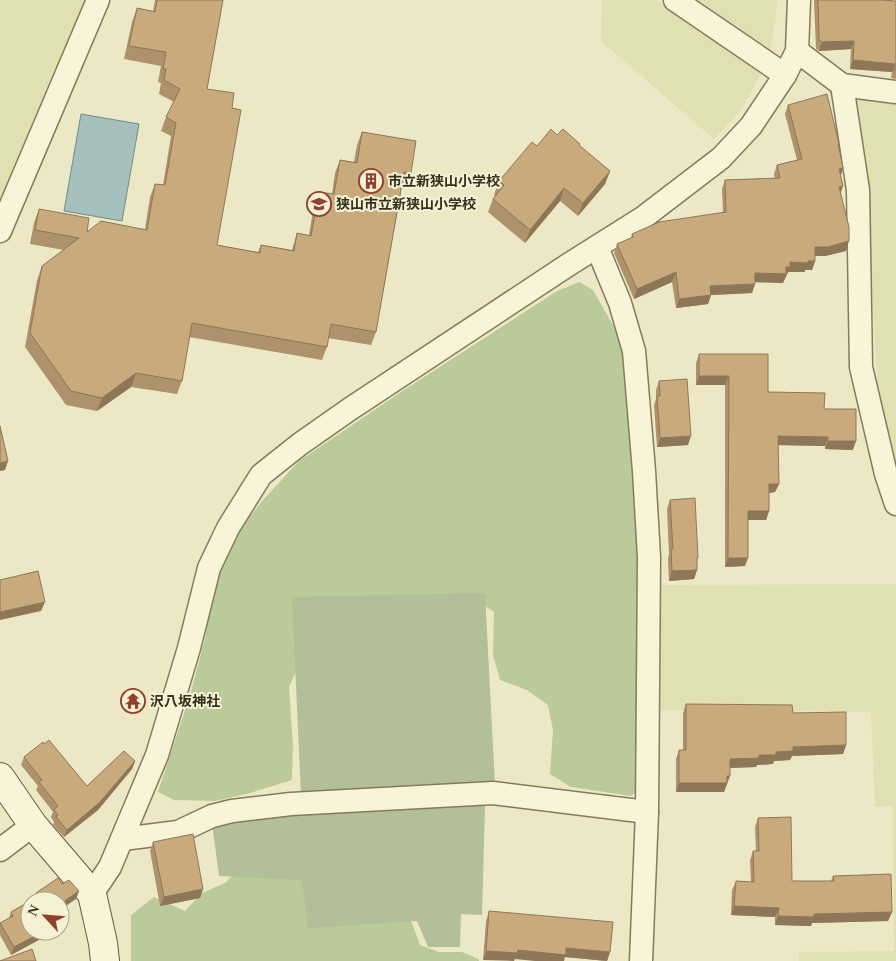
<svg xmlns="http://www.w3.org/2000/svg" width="896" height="961" viewBox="0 0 896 961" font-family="'Times New Roman','Noto Sans JP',serif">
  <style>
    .farmland { fill: #e0e1b3 }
    .green { fill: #bbca99 }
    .cemetery { fill: #b3bf98 }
    .water { fill: #a6c0bd; stroke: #6e8e8c }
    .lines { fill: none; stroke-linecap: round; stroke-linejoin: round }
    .street-casing { stroke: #867a5c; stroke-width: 25 }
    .secondary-casing { stroke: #685b3f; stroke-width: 30 }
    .street { stroke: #f7f4d8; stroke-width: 22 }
    .secondary { stroke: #f7f4d8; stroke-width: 28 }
    .wall { fill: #ad926c }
    .shaded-wall { fill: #8d7758 }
    .building { fill: #c9aa7d; stroke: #8d7758 }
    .labels { text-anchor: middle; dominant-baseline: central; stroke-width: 4; stroke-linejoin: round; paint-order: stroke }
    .poi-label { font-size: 14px; font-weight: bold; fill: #372f1f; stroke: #f4f1d4; text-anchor: start }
  </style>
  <rect width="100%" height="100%" fill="#ece8c5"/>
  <!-- farmland -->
  <g class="farmland">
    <polygon points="0,0 89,0 0,215"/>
    <polygon points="602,0 657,0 761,73 742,109 714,139 601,41"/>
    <polygon points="692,0 777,0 776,17 770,52"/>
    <polygon points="855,94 896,98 896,473 880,423 870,261 869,197 864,146 853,99"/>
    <polygon points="896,584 896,961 799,961 799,952 894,951 893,806 875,807 871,712 661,710 661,585"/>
  </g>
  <!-- green -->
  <g class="green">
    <polygon points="579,282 593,290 617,332 627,345 640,611 639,789 631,796 571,787 550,774 553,730 548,705 527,690 500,680 493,655 494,612 472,598 304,654 289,687 293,746 292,780 250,793 215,801 174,800 158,792 190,695 205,639 212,592 237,532 264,499 299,461 404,390 557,291"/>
    <polygon points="270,863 409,915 420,945 439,952 462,952 479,959 479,961 131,961 131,915 154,897 185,911 202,893 225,883 242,866"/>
  </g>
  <!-- cemetery -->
  <g class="cemetery">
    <polygon points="485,593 495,785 301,796 292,597"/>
    <polygon points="485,805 482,915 461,914 460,947 428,947 417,921 308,928 302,880 219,876 212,823 288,815"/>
  </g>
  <!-- water -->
  <polygon class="water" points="81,114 139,124 122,221 64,211"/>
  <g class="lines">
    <defs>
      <g id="street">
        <polyline points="675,0 785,75"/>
        <polyline points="797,51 842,85 858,190 861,367 886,474 896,504"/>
        <polyline points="842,85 896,92"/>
        <polyline points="0,231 98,0"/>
        <polyline points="597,247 620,303 634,351 644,471 649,557 647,812 641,961"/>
        <polyline points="123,839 178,832 212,816 232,811 291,804 493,793 647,812"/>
        <polyline points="0,850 33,825"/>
        <polyline points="92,894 110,867 157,755 189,648 209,568 228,528 261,475 300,444 350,409 568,265 644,217 721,158 751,126 785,75 797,51 799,0"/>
      </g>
      <polyline id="secondary" points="0,777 33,825 92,894 103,943 105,961"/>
    </defs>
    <!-- street casing -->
    <use href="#street" class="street-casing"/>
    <!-- secondary casing -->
    <use href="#secondary" class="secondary-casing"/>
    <!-- street -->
    <use href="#street" class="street"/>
    <!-- secondary -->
    <use href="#secondary" class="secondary"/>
  </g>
  <!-- wall -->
  <g class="wall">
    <polygon points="155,0 223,0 207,89 217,245 258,252 261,245 292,250 297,233 309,235 314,205 319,192 332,194 335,173 340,160 354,162 357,145 362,132 411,173 406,187 402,186 376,332 371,345 328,338 327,347 322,360 189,337 182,381 177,394 131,387 97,411 66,405 25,347 37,280 42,266 64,250 30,244 34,223 39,209 87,232 145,229 150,197 155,184 163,185 171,136 161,131 166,117 174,102 159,94 161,83 158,82 161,66 124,59 132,22 137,8 153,11"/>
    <polygon points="814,0 883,0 896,1 896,79 891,78 892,72 850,69 851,49 819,51 816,49"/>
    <polygon points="788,105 839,144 838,147 843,168 841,175 841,194 846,251 825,256 815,256 815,261 812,270 805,270 805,272 788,272 783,283 755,282 752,293 711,295 708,304 676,308 672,282 634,299 614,253 617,244 631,238 632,234 723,213 722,189 725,180 775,178 774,174 777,165 797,160 785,114"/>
    <polygon points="557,135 579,146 610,171 605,184 578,216 560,201 525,243 488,212 493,199 495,196 494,195 499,181 537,146"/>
    <polygon points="699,354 768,392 824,409 853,450 825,449 825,446 778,445 779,484 775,492 769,493 769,511 766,520 748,520 745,566 725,567 725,385 696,385 696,363"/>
    <polygon points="659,381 688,445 657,447 654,405 656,399 656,390"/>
    <polygon points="670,500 697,570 694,579 669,581 668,559 669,554 667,509"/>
    <polygon points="686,704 793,713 846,745 843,754 792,756 790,760 774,761 773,764 757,765 756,767 730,768 727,785 726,785 724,792 676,792 676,759 679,750 683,750 683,713"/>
    <polygon points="24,757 87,786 135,761 132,769 98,810 64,837 53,825 54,822 51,817 53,812 36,790 38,786 21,765"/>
    <polygon points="758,818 792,881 831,881 833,876 892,912 888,921 812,923 811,926 775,925 775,917 731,915 732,890 736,881 751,882 750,860 753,851 756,851 755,827"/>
    <polygon points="153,842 203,889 200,898 160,906 150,851"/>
    <polygon points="62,884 79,891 76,899 34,899 36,893"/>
    <polygon points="489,911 610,952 607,961 565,957 483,960 486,921"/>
    <polygon points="11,912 30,931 48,931 46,936 11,955 0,935 0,923 9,918"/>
  </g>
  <!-- shaded-wall -->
  <g class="shaded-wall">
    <polygon points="854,41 851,49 819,51 822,42"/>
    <polygon points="853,60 895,64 892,72 850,69"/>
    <polygon points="843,168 840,177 839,169"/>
    <polygon points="610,171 605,184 578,216 583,203"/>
    <polygon points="843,186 840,195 839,187"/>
    <polygon points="564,188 560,201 525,243 530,230"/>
    <polygon points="849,241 846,251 825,256 812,256 815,247"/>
    <polygon points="808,261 815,261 812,270 805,270 805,272 788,272 783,283 751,282 755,273 786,267 790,262"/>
    <polygon points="676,272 672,282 634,299 637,289"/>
    <polygon points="755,284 752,293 711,295 708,304 676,308 679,299 710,286"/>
    <polygon points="136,373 131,387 97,411 102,398"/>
    <polygon points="699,376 729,376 725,385 696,385"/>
    <polygon points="691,436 688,445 657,447 660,438"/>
    <polygon points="778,436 828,437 825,446 775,445"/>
    <polygon points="828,441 856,441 853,450 825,449"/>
    <polygon points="8,461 5,470 0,471 0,463"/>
    <polygon points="769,484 779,484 775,492 765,493"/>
    <polygon points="748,511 769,511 766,520 745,520"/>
    <polygon points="728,558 748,558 745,566 725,567"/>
    <polygon points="697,570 694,579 669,581 672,571"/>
    <polygon points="45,602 41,611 0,620 0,612"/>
    <polygon points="846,745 843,754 792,756 790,760 774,761 773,764 757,765 756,767 727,768 730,759 759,755 793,747"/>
    <polygon points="135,761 132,769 98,810 64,837 67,830"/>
    <polygon points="730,776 724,792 676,792 679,783"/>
    <polygon points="203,889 200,898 160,906 164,897"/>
    <polygon points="79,891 76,899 60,910 60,904"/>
    <polygon points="734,906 779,908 775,917 731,915"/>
    <polygon points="892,912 888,921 812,923 811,926 775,925 778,916 814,914"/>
    <polygon points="44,931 48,931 46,936 11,955 14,947"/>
    <polygon points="566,948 610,952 607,961 565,957 564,961 535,961 515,959 514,961 483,960 486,951"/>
  </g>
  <!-- building -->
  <g class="building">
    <polygon points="157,0 223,0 207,89 234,93 232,108 241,110 217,245 260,253 261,245 294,251 297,233 311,236 319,192 334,194 340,160 357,163 362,132 416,141 411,173 404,172 376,332 331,324 327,347 192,323 182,381 136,373 102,398 71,391 30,333 42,266 79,238 35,230 39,209 89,218 87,232 101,221 147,230 155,184 165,185 176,123 166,117 180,89 164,80 166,69 163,69 166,52 129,46 137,8 155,12"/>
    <polygon points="818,0 883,0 896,1 896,70 894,70 895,64 853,60 854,41 822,42 819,40"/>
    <polygon points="827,94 839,144 838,144 843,168 839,169 843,186 839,187 849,227 849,241 828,247 815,247 815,261 808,261 808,263 790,262 790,267 786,267 786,274 755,273 755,284 710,286 711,295 679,299 676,272 637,289 617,244 633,237 632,234 659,222 726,212 725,180 780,178 777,165 802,159 788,105"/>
    <polygon points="551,129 557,135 563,129 580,144 579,145 610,171 583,203 564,188 530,230 493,199 504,185 499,181 532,142 537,146"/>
    <polygon points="699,354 768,354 768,392 825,393 824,409 856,409 856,441 828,441 828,437 778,436 779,484 769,484 769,511 748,511 748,558 728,558 729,376 699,376"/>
    <polygon points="687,379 691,436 660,438 657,396 660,396 659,381"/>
    <polygon points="0,426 8,461 0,463"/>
    <polygon points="695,498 698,558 697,558 697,570 672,571 671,549 673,549 670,500"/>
    <polygon points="38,571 45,602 0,612 0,580"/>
    <polygon points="686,704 792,705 793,713 846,712 846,745 793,747 793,751 776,752 776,755 759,755 759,758 730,759 730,776 727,776 727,783 679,783 679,750 686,750"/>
    <polygon points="49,740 87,786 124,751 135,761 100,802 67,830 56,817 58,815 54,810 58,806 39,782 42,780 24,757 43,742 44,744"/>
    <polygon points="791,817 792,881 834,881 833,876 891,874 892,912 814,914 814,917 778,916 779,908 734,906 736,881 754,882 753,851 759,851 758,818"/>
    <polygon points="193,834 203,889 164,897 153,842"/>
    <polygon points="58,878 62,884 69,880 79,891 60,904 60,901 31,901 39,897 36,893"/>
    <polygon points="30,901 30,931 44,931 14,947 0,923 13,916 11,912"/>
    <polygon points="489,911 613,922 610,952 566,948 566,955 518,950 517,953 486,951"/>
    <polygon points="32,949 36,961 0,961"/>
  </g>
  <!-- icons -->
  <defs>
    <symbol id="building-ring" viewBox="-11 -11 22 22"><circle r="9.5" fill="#f4f1d4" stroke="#93412f" stroke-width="1.5"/><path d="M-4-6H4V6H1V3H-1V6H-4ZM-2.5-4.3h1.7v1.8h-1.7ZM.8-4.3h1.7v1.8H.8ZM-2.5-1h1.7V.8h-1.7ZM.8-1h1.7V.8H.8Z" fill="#93412f"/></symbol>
    <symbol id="school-ring" viewBox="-11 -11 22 22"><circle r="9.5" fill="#f4f1d4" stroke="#93412f" stroke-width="1.5"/><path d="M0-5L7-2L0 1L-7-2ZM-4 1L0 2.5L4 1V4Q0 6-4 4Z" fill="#93412f"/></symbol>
    <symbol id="temple-ring" viewBox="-11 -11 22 22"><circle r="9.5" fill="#f4f1d4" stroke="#93412f" stroke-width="1.5"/><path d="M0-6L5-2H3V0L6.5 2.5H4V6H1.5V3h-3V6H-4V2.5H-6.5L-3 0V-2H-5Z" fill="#93412f"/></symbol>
  </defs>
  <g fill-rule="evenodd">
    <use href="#building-ring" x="357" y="167" width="28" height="28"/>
    <use href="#school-ring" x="305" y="190" width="28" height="28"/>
    <use href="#temple-ring" x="119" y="687" width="28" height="28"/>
  </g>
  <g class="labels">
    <!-- poi labels -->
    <g class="poi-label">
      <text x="388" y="181">市立新狭山小学校</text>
      <text x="336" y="204">狭山市立新狭山小学校</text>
      <text x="150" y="701">沢八坂神社</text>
    </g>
  </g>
  <!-- north arrow -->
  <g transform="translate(45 916) rotate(296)"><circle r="24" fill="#f4f1d4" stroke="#a8a38c"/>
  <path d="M0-4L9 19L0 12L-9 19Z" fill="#93412f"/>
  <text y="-8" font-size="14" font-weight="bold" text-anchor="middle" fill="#372f1f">N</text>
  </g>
</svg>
